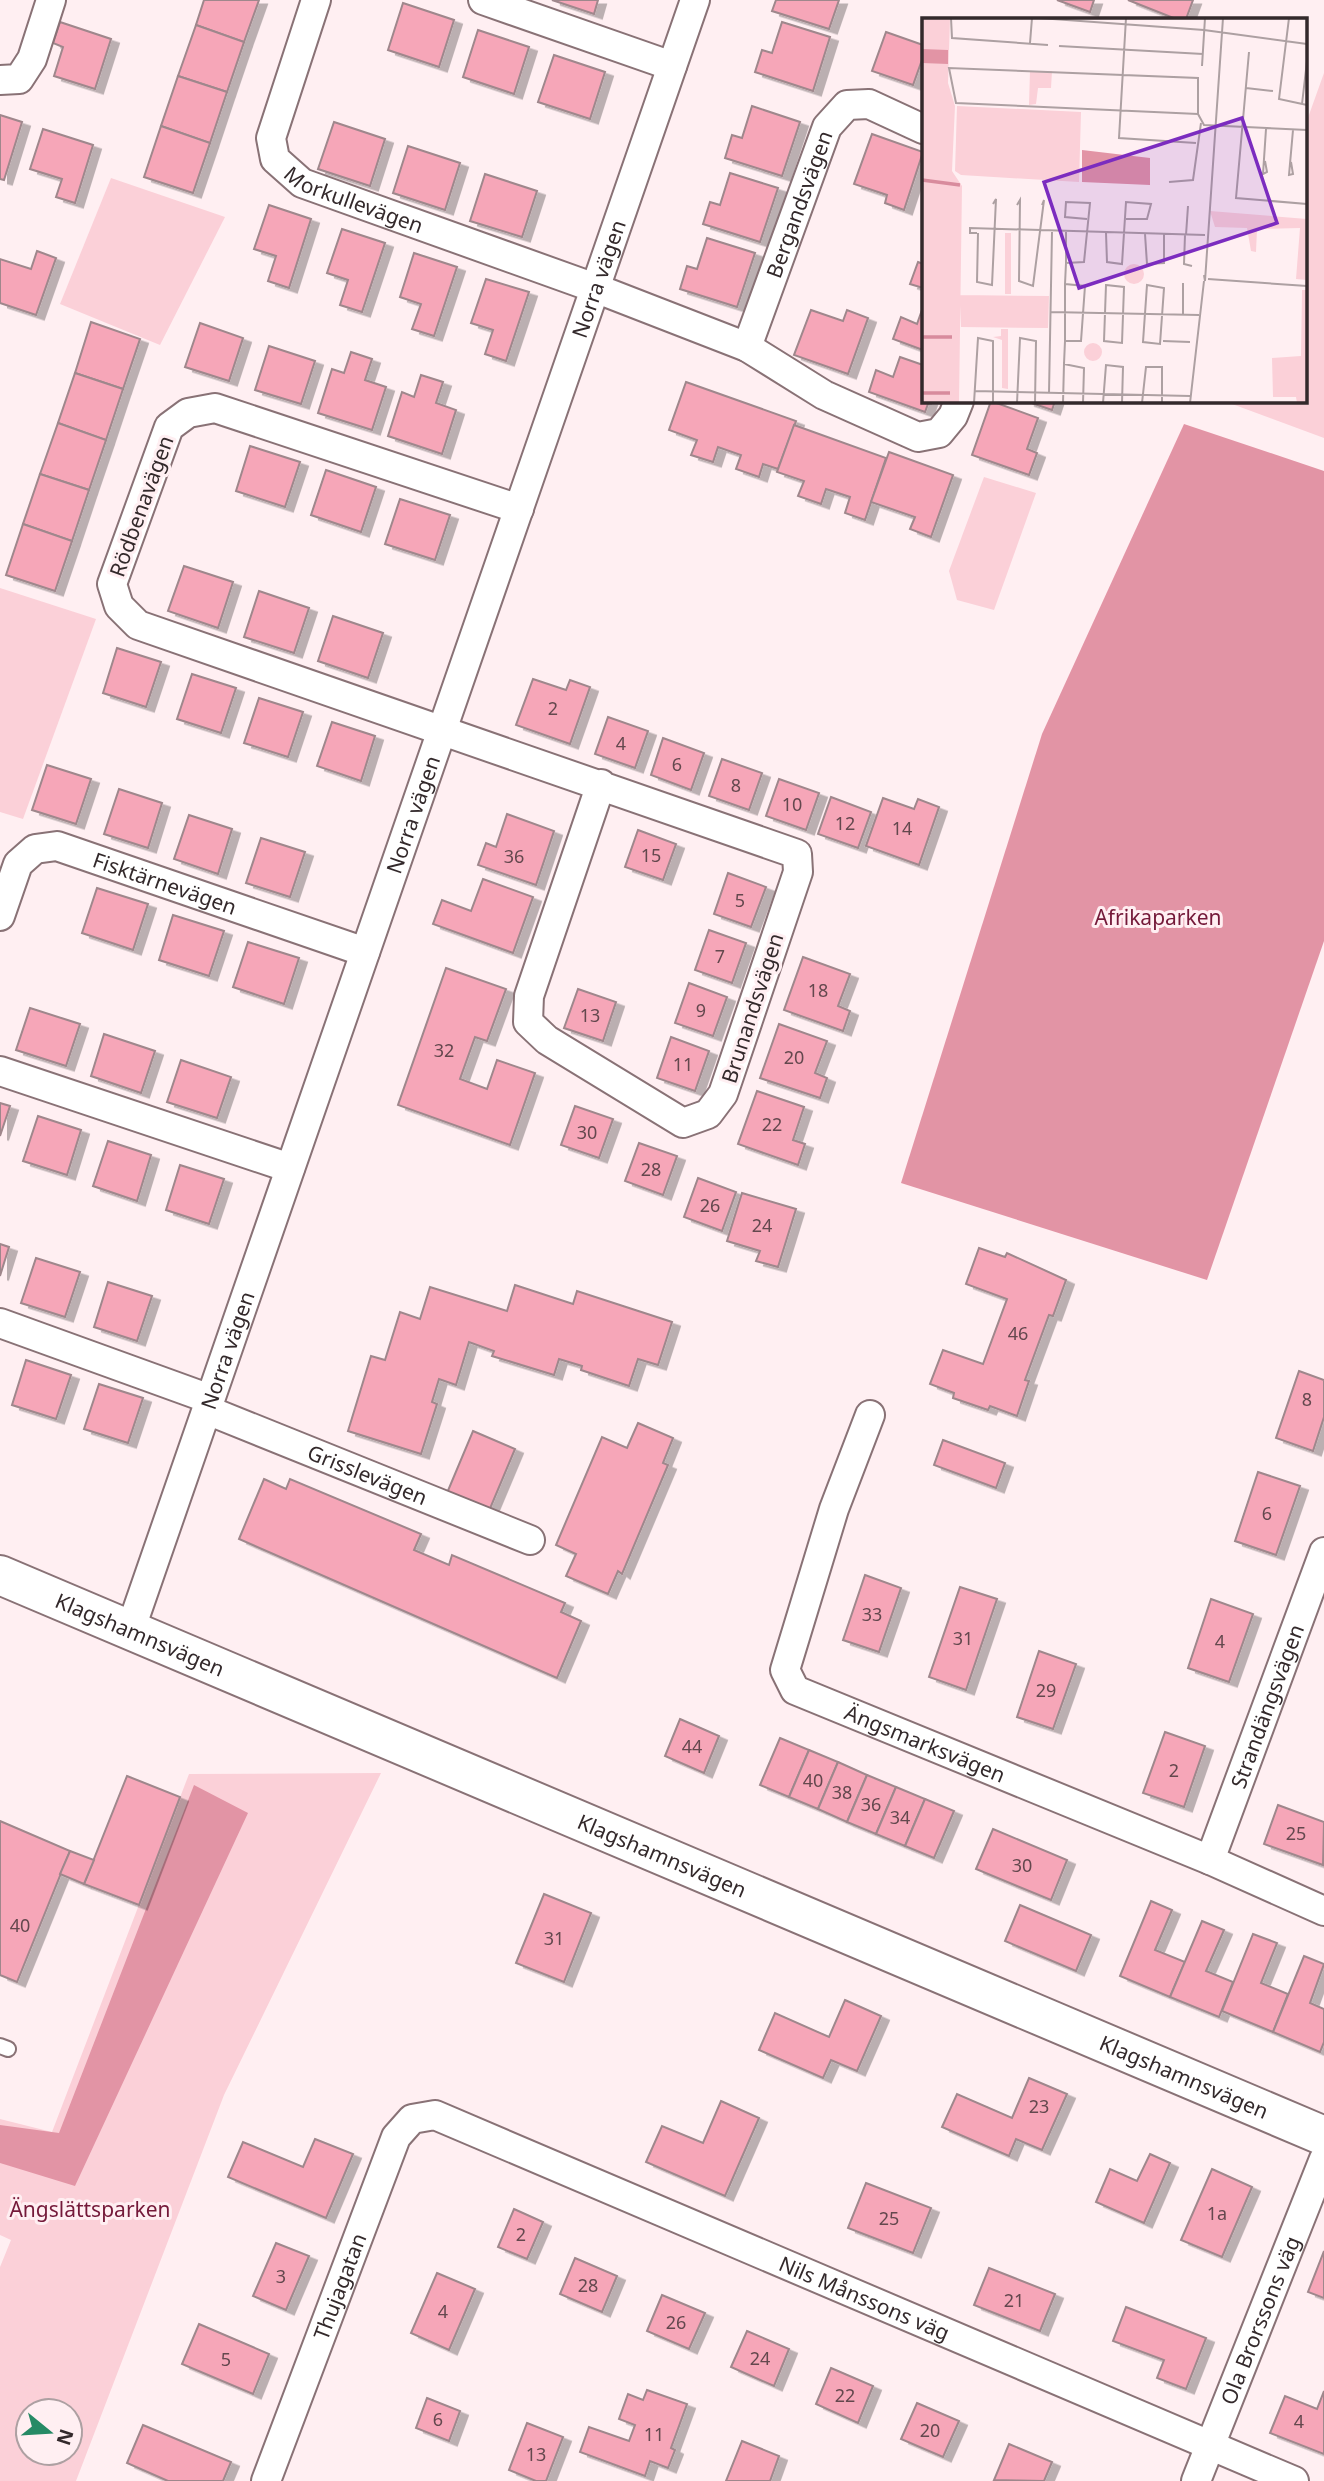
<svg xmlns="http://www.w3.org/2000/svg" width="1324" height="2481" viewBox="0 0 1324 2481" font-family="'Noto Sans',sans-serif">
  <style>
    .green { fill: #fbd0d8; fill-rule: evenodd }
    .forest { fill: #e294a5 }
    .building { fill: #f6a6b8; stroke: #9f878c; stroke-width: 2; filter: url(#shadow) }
    .lines { fill: none; stroke-linecap: round; stroke-linejoin: round }
    .lane-casing { stroke: #897276; stroke-width: 18 }
    .street-casing { stroke: #897276; stroke-width: 32 }
    .secondary-casing { stroke: #897276; stroke-width: 42 }
    .lane { stroke: #fff; stroke-width: 14 }
    .street { stroke: #fff; stroke-width: 28 }
    .secondary { stroke: #fff; stroke-width: 38 }
    .labels { text-anchor: middle; dominant-baseline: central; stroke-width: 6; stroke-linejoin: round; paint-order: stroke }
    .number-label { font-size: 18px; fill: #64484e }
    .street-label { font-size: 21px; fill: #33292b; stroke: #ffeff2 }
    .park-label { font-size: 21px; fill: #741939; stroke: #ffeff2 }
    .inset-river { fill: none; stroke: #d88b9d; stroke-width: 3.5 }
    .inset-road { fill: none; stroke: #ada0a2; stroke-width: 2 }
    .view { fill: #7b2cbf; fill-opacity: 0.15; stroke: #7b2cbf; stroke-width: 3.5 }
    .inset-edge { fill: none; stroke: #33292b; stroke-width: 3.5 }
  </style>
  <defs>
    <filter id="shadow"><feDropShadow dx="8" dy="4.5" stdDeviation="0" flood-color="#0004"/></filter>
  </defs>
  <rect width="100%" height="100%" fill="#ffeff2"/>
  <!-- green -->
  <g class="green">
    <polygon points="1324,73 1324,438 1224,401 1305,401 1305,126"/>
    <polygon points="111,178 225,217 160,345 60,304"/>
    <polygon points="984,477 1036,493 994,610 957,600 949,571"/>
    <polygon points="0,588 96,619 23,819 0,812"/>
    <path d="M381 1773 224 2095 76 2481H0V2267L11 2240 0 2235V2119L52 2132 189 1774ZM28 2411H70V2453H28Z"/>
  </g>
  <!-- forest -->
  <g class="forest">
    <polygon points="1184,424 1324,471 1324,941 1207,1280 901,1183 1042,734"/>
    <polygon points="194,1785 248,1813 75,2186 0,2163 0,2125 59,2133"/>
  </g>
  <!-- building -->
  <g class="building">
    <polygon points="204,0 259,0 244,42 196,25"/>
    <polygon points="552,0 598,0 594,14"/>
    <polygon points="776,0 839,0 829,29 772,11"/>
    <polygon points="1057,0 1094,0 1090,12"/>
    <polygon points="1128,0 1193,0 1186,19 1176,19"/>
    <polygon points="403,3 454,20 439,67 388,50"/>
    <polygon points="60,22 111,39 95,89 54,76 63,47 53,43"/>
    <polygon points="782,22 830,37 813,91 755,72 762,50 772,53"/>
    <polygon points="196,25 244,42 227,92 178,76"/>
    <polygon points="478,30 529,47 514,94 463,77"/>
    <polygon points="886,32 923,45 923,57 913,85 872,71"/>
    <polygon points="554,55 605,72 590,119 538,102"/>
    <polygon points="178,76 227,92 210,143 161,126"/>
    <polygon points="752,106 800,122 782,176 725,158 732,135 742,138"/>
    <polygon points="0,115 22,122 4,180 0,179"/>
    <polygon points="334,122 385,139 370,186 318,169"/>
    <polygon points="161,126 210,143 193,193 144,177"/>
    <polygon points="43,129 93,145 75,203 56,197 62,179 30,169"/>
    <polygon points="872,134 923,152 904,210 885,203 887,195 854,184"/>
    <polygon points="408,146 460,163 445,210 393,193"/>
    <polygon points="730,173 778,188 760,242 703,224 710,202 720,205"/>
    <polygon points="485,174 537,191 522,237 470,221"/>
    <polygon points="269,205 311,219 289,288 268,281 276,256 254,249"/>
    <polygon points="342,229 385,243 362,312 340,305 348,280 327,273"/>
    <polygon points="707,238 755,253 737,307 680,289 687,266 697,269"/>
    <polygon points="37,251 56,258 36,315 0,303 0,259 31,269"/>
    <polygon points="414,253 457,267 434,336 412,329 421,304 400,297"/>
    <polygon points="918,262 923,264 923,288 910,284"/>
    <polygon points="486,279 529,292 506,361 485,354 493,330 471,323"/>
    <polygon points="923,307 923,350 893,339 901,317 917,324"/>
    <polygon points="811,310 843,321 847,310 868,318 848,374 794,355"/>
    <polygon points="91,322 140,339 123,389 75,373"/>
    <polygon points="200,323 243,338 229,381 185,367"/>
    <polygon points="269,346 315,361 301,404 255,390"/>
    <polygon points="351,352 372,359 365,380 386,387 372,430 318,413 332,369 344,373"/>
    <polygon points="900,357 923,365 923,401 929,401 925,412 869,392 876,370 893,377"/>
    <polygon points="75,373 123,389 106,440 58,423"/>
    <polygon points="421,375 443,382 436,403 456,410 442,454 388,436 402,392 414,397"/>
    <polygon points="686,382 796,421 778,469 763,464 759,477 736,469 741,455 718,447 713,462 691,455 697,440 669,430"/>
    <polygon points="991,401 1038,418 1027,449 1037,453 1029,475 972,455"/>
    <polygon points="1026,401 1055,401 1052,410"/>
    <polygon points="58,423 106,440 89,490 40,474"/>
    <polygon points="794,425 886,458 865,520 845,513 850,497 826,489 821,504 798,496 804,481 777,472"/>
    <polygon points="250,446 300,462 285,507 236,491"/>
    <polygon points="889,452 953,475 931,537 910,529 915,517 871,502"/>
    <polygon points="326,470 376,487 361,532 311,515"/>
    <polygon points="40,474 89,490 72,541 23,524"/>
    <polygon points="400,499 450,515 435,560 385,544"/>
    <polygon points="23,524 72,541 55,591 6,575"/>
    <polygon points="184,566 233,582 218,628 168,611"/>
    <polygon points="259,591 309,608 294,653 244,637"/>
    <polygon points="333,616 383,633 368,678 318,661"/>
    <polygon points="117,648 161,662 146,707 103,693"/>
    <polygon points="192,674 236,688 221,733 177,719"/>
    <polygon points="533,679 566,690 570,680 590,687 570,744 516,725"/>
    <polygon points="259,698 303,712 288,757 244,743"/>
    <polygon points="608,717 648,731 635,768 595,754"/>
    <polygon points="332,722 375,736 361,781 317,766"/>
    <polygon points="663,738 704,753 691,790 651,775"/>
    <polygon points="722,759 762,773 749,810 709,796"/>
    <polygon points="47,765 91,779 76,824 32,810"/>
    <polygon points="779,779 819,793 806,830 766,816"/>
    <polygon points="119,789 162,803 148,848 104,834"/>
    <polygon points="831,797 871,812 858,848 818,834"/>
    <polygon points="883,798 914,809 918,799 939,807 919,865 866,846"/>
    <polygon points="507,814 554,831 536,885 478,865 486,843 496,847"/>
    <polygon points="189,815 232,829 218,874 174,859"/>
    <polygon points="638,830 676,844 663,880 625,867"/>
    <polygon points="261,838 305,852 290,897 246,883"/>
    <polygon points="728,873 766,887 751,927 714,914"/>
    <polygon points="483,879 533,897 513,953 433,924 442,900 471,911"/>
    <polygon points="97,888 148,904 133,950 82,933"/>
    <polygon points="173,915 224,931 209,976 159,960"/>
    <polygon points="709,930 746,943 732,983 695,970"/>
    <polygon points="248,942 299,958 284,1004 233,987"/>
    <polygon points="803,957 850,974 838,1006 850,1011 843,1031 784,1010"/>
    <polygon points="446,968 506,989 487,1041 475,1037 460,1079 487,1089 497,1060 535,1073 510,1145 398,1105"/>
    <polygon points="689,983 727,997 713,1036 675,1023"/>
    <polygon points="578,989 616,1002 603,1041 564,1028"/>
    <polygon points="30,1008 80,1024 66,1066 16,1050"/>
    <polygon points="779,1024 827,1041 815,1073 827,1078 820,1098 760,1078"/>
    <polygon points="104,1034 155,1051 141,1093 91,1076"/>
    <polygon points="671,1037 709,1051 695,1091 657,1078"/>
    <polygon points="181,1060 231,1077 217,1118 167,1102"/>
    <polygon points="757,1091 804,1107 793,1140 805,1144 798,1165 738,1144"/>
    <polygon points="0,1103 10,1106 0,1136"/>
    <polygon points="575,1106 613,1119 599,1158 561,1145"/>
    <polygon points="38,1116 81,1130 67,1175 23,1161"/>
    <polygon points="108,1141 151,1155 137,1201 93,1186"/>
    <polygon points="639,1143 677,1156 663,1195 625,1181"/>
    <polygon points="180,1165 224,1179 209,1224 166,1210"/>
    <polygon points="698,1178 736,1192 722,1231 684,1217"/>
    <polygon points="742,1193 796,1209 778,1267 756,1261 760,1251 727,1241"/>
    <polygon points="0,1244 9,1247 0,1276"/>
    <polygon points="979,1248 1005,1257 1007,1253 1066,1280 1053,1316 1049,1315 1025,1380 1029,1381 1017,1416 990,1406 988,1410 953,1398 954,1393 930,1384 943,1350 983,1364 1007,1299 966,1284"/>
    <polygon points="36,1258 80,1272 65,1317 21,1303"/>
    <polygon points="108,1282 152,1296 137,1341 94,1327"/>
    <polygon points="515,1285 573,1304 577,1291 672,1322 658,1365 638,1359 629,1386 581,1370 582,1366 559,1359 554,1375 492,1356 494,1351 469,1342 456,1385 439,1379 432,1402 437,1404 421,1454 348,1431 371,1356 385,1360 400,1312 420,1319 430,1287 507,1311"/>
    <polygon points="26,1360 71,1375 56,1419 12,1405"/>
    <polygon points="1299,1371 1324,1380 1324,1417 1313,1451 1276,1438"/>
    <polygon points="99,1384 143,1398 128,1443 84,1429"/>
    <polygon points="638,1423 673,1438 663,1463 668,1465 622,1574 618,1571 608,1594 566,1576 576,1554 556,1545 602,1437 627,1448"/>
    <polygon points="473,1431 515,1449 489,1511 447,1493"/>
    <polygon points="943,1440 1005,1463 996,1488 934,1465"/>
    <polygon points="1258,1472 1300,1486 1276,1555 1235,1541"/>
    <polygon points="264,1479 286,1489 290,1479 421,1534 414,1550 449,1565 452,1555 565,1603 561,1612 581,1621 557,1678 239,1539"/>
    <polygon points="865,1575 901,1588 879,1652 843,1640"/>
    <polygon points="960,1587 997,1599 966,1690 929,1677"/>
    <polygon points="1211,1599 1253,1614 1229,1682 1188,1668"/>
    <polygon points="1039,1651 1076,1664 1053,1729 1017,1717"/>
    <polygon points="680,1719 719,1736 704,1773 665,1756"/>
    <polygon points="1165,1732 1205,1746 1184,1807 1143,1793"/>
    <polygon points="780,1738 809,1750 789,1797 760,1785"/>
    <polygon points="809,1750 838,1762 818,1809 789,1797"/>
    <polygon points="838,1762 867,1775 847,1822 818,1809"/>
    <polygon points="867,1775 896,1787 876,1834 847,1822"/>
    <polygon points="127,1776 180,1797 139,1905 84,1884"/>
    <polygon points="896,1787 925,1799 905,1846 876,1834"/>
    <polygon points="925,1799 954,1811 934,1858 905,1846"/>
    <polygon points="1278,1805 1324,1822 1323,1865 1264,1844"/>
    <polygon points="0,1821 70,1851 17,1982 0,1975"/>
    <polygon points="993,1829 1067,1860 1051,1900 976,1869"/>
    <polygon points="70,1851 94,1860 84,1884 60,1874"/>
    <polygon points="544,1894 591,1913 564,1982 516,1963"/>
    <polygon points="1151,1901 1172,1910 1155,1950 1185,1962 1170,1997 1120,1976"/>
    <polygon points="1020,1905 1091,1935 1076,1971 1005,1941"/>
    <polygon points="1202,1921 1224,1930 1206,1971 1233,1982 1219,2017 1170,1997"/>
    <polygon points="1253,1934 1277,1943 1261,1983 1288,1994 1273,2032 1222,2011"/>
    <polygon points="1304,1956 1324,1964 1310,2003 1324,2009 1324,2042 1320,2052 1273,2032"/>
    <polygon points="845,2000 881,2016 857,2071 831,2060 823,2078 759,2050 775,2013 829,2037"/>
    <polygon points="1029,2078 1067,2094 1042,2150 1016,2139 1009,2156 942,2127 957,2094 1012,2118"/>
    <polygon points="721,2101 759,2118 725,2196 646,2162 662,2126 703,2143"/>
    <polygon points="315,2139 353,2154 326,2218 228,2177 243,2142 303,2167"/>
    <polygon points="1150,2154 1170,2163 1144,2223 1096,2202 1110,2169 1137,2181"/>
    <polygon points="1212,2169 1252,2187 1222,2257 1181,2240"/>
    <polygon points="866,2183 931,2208 913,2253 848,2228"/>
    <polygon points="514,2209 543,2222 527,2259 498,2247"/>
    <polygon points="276,2243 309,2256 286,2310 253,2296"/>
    <polygon points="1324,2251 1324,2298 1308,2292"/>
    <polygon points="575,2258 617,2276 602,2312 560,2294"/>
    <polygon points="989,2268 1055,2294 1040,2331 974,2305"/>
    <polygon points="437,2273 475,2289 449,2350 411,2333"/>
    <polygon points="662,2295 705,2313 689,2349 647,2331"/>
    <polygon points="1126,2307 1206,2338 1186,2389 1157,2378 1164,2360 1113,2341"/>
    <polygon points="199,2324 269,2354 253,2394 182,2364"/>
    <polygon points="747,2331 789,2349 774,2386 731,2367"/>
    <polygon points="831,2368 873,2386 858,2423 816,2404"/>
    <polygon points="647,2390 687,2404 671,2448 675,2450 668,2468 650,2461 645,2476 580,2452 589,2427 629,2441 635,2425 619,2419 628,2394 643,2400"/>
    <polygon points="1324,2391 1324,2454 1270,2433 1285,2396 1317,2409"/>
    <polygon points="427,2398 460,2411 449,2441 416,2428"/>
    <polygon points="917,2403 959,2421 943,2457 901,2439"/>
    <polygon points="527,2423 563,2437 546,2481 536,2481 509,2470"/>
    <polygon points="143,2425 231,2462 223,2481 168,2481 127,2463"/>
    <polygon points="742,2441 779,2456 770,2481 726,2481"/>
    <polygon points="1009,2444 1052,2462 1044,2481 994,2480"/>
  </g>
  <g class="lines">
    <defs>
      <polyline id="lane" points="0,2046 8,2049"/>
      <g id="street">
        <path id="s1" d="M316 0 271 138 275 159 302 183 595 288 747 347 824 395 918 437 939 433 953 416 959 401"/>
        <polyline points="483,0 672,66"/>
        <polyline points="0,80 19,79 32,59 51,0"/>
        <path id="s2" d="M747 347 827 127 847 105 869 104 923 129"/>
        <polyline points="519,509 215,408 188,413 169,427 112,584 119,606 138,625 797,854 798,872 723,1094 708,1114 683,1123 547,1040 528,1022 529,996 601,784"/>
        <path id="s3" d="M0 916 18 864 35 849 57 846 365 952"/>
        <polyline points="0,1071 290,1168"/>
        <polyline points="0,1323 210,1399"/>
        <path id="s4" d="M207 1410 530 1540"/>
        <path id="s5" d="M870 1415 834 1509 785 1670 795 1690 1210 1860 1324 1911"/>
        <path id="s6" d="M131 1628 695 0"/>
        <path id="s7" d="M1210 1860 1324 1552"/>
        <path id="s8" d="M266 2481 396 2137 412 2119 435 2115 1294 2481"/>
        <path id="s9" d="M1196 2481 1324 2159"/>
      </g>
      <g id="secondary">
        <path id="s10" d="M0 1575 1324 2136"/>
      </g>
    </defs>
    <!-- lane casing -->
    <use href="#lane" class="lane-casing"/>
    <!-- street casing -->
    <use href="#street" class="street-casing"/>
    <!-- secondary casing -->
    <use href="#secondary" class="secondary-casing"/>
    <!-- lane -->
    <use href="#lane" class="lane"/>
    <!-- street -->
    <use href="#street" class="street"/>
    <!-- secondary -->
    <use href="#secondary" class="secondary"/>
  </g>
  <g class="labels">
    <!-- number labels -->
    <g class="number-label">
      <text x="553" y="708">2</text>
      <text x="621" y="743">4</text>
      <text x="677" y="764">6</text>
      <text x="736" y="785">8</text>
      <text x="792" y="804">10</text>
      <text x="845" y="823">12</text>
      <text x="902" y="828">14</text>
      <text x="651" y="855">15</text>
      <text x="514" y="856">36</text>
      <text x="740" y="900">5</text>
      <text x="720" y="956">7</text>
      <text x="818" y="990">18</text>
      <text x="701" y="1010">9</text>
      <text x="590" y="1015">13</text>
      <text x="444" y="1050">32</text>
      <text x="794" y="1057">20</text>
      <text x="683" y="1064">11</text>
      <text x="772" y="1124">22</text>
      <text x="587" y="1132">30</text>
      <text x="651" y="1169">28</text>
      <text x="710" y="1205">26</text>
      <text x="762" y="1225">24</text>
      <text x="1018" y="1333">46</text>
      <text x="1307" y="1399">8</text>
      <text x="1267" y="1513">6</text>
      <text x="872" y="1614">33</text>
      <text x="963" y="1638">31</text>
      <text x="1220" y="1641">4</text>
      <text x="1046" y="1690">29</text>
      <text x="692" y="1746">44</text>
      <text x="1174" y="1770">2</text>
      <text x="813" y="1780">40</text>
      <text x="842" y="1792">38</text>
      <text x="871" y="1804">36</text>
      <text x="900" y="1817">34</text>
      <text x="1296" y="1833">25</text>
      <text x="1022" y="1865">30</text>
      <text x="20" y="1925">40</text>
      <text x="554" y="1938">31</text>
      <text x="1039" y="2106">23</text>
      <text x="1217" y="2213">1a</text>
      <text x="889" y="2218">25</text>
      <text x="521" y="2234">2</text>
      <text x="281" y="2276">3</text>
      <text x="588" y="2285">28</text>
      <text x="1014" y="2300">21</text>
      <text x="443" y="2311">4</text>
      <text x="676" y="2322">26</text>
      <text x="760" y="2358">24</text>
      <text x="226" y="2359">5</text>
      <text x="845" y="2395">22</text>
      <text x="438" y="2419">6</text>
      <text x="1299" y="2421">4</text>
      <text x="930" y="2430">20</text>
      <text x="654" y="2434">11</text>
      <text x="536" y="2454">13</text>
    </g>
    <!-- street labels -->
    <g class="street-label">
      <text stroke="none"><textPath href="#s1" startOffset="257">Morkullevägen</textPath></text>
      <text stroke="none"><textPath href="#s2" startOffset="152">Bergandsvägen</textPath></text>
      <text stroke="none"><textPath href="#s6" startOffset="1428">Norra vägen</textPath></text>
      <text transform="translate(141 506) rotate(-70)">Rödbenavägen</text>
      <text stroke="none"><textPath href="#s6" startOffset="861">Norra vägen</textPath></text>
      <text stroke="none"><textPath href="#s3" startOffset="214">Fisktärnevägen</textPath></text>
      <text transform="translate(752 1008) rotate(-72)">Brunandsvägen</text>
      <text stroke="none"><textPath href="#s6" startOffset="294">Norra vägen</textPath></text>
      <text stroke="none"><textPath href="#s4" startOffset="173">Grisslevägen</textPath></text>
      <text stroke="none"><textPath href="#s10" startOffset="152">Klagshamnsvägen</textPath></text>
      <text stroke="none"><textPath href="#s7" startOffset="164">Strandängsvägen</textPath></text>
      <text stroke="none"><textPath href="#s5" startOffset="432">Ängsmarksvägen</textPath></text>
      <text stroke="none"><textPath href="#s10" startOffset="719">Klagshamnsvägen</textPath></text>
      <text stroke="none"><textPath href="#s10" startOffset="1286">Klagshamnsvägen</textPath></text>
      <text stroke="none"><textPath href="#s8" startOffset="208">Thujagatan</textPath></text>
      <text stroke="none"><textPath href="#s8" startOffset="882">Nils Månssons väg</textPath></text>
      <text stroke="none"><textPath href="#s9" startOffset="173">Ola Brorssons väg</textPath></text>
    </g>
    <!-- park labels -->
    <g class="park-label">
      <text x="1158" y="917">Afrikaparken</text>
      <text x="90" y="2209">Ängslättsparken</text>
    </g>
  </g>
  <!-- overview -->
  <g transform="translate(922 18)">
    <rect width="385" height="385" fill="#ffeff2"/>
    <path d="M0 0H28L26 65 33 88 30 153 40 168 37 385H0ZM108 53H130L129 70H116L114 86 107 87ZM35 88 159 94 157 164 39 157 33 153ZM288 193 385 201V262L374 261 378 210 335 211 334 234 329 233 325 210 293 209ZM83 215H89V276H83ZM202 256a10 10 0 1 1 20 0a10 10 0 1 1-20 0ZM380 272H385V385H375L374 379H351L350 340 379 338ZM38 277 127 278 126 310 39 309ZM79 311H86V371L80 370V322L71 319 79 318ZM162 334a9 9 0 1 1 18 0a9 9 0 1 1-18 0Z" fill="#fbd0d8"/>
    <path d="M0 31 26 32V46L0 45ZM160 132 228 140V167L160 164Z" fill="#e294a5"/>
    <path class="inset-river" d="M0 162 38 167M0 319H30M0 375H28"/>
    <path class="inset-road" d="M29 0 30 20 126 27M117 0 282 12 385 26M204 0 197 120 274 125M367 0 357 81 385 87M108 25 110 0M137 28 281 36M327 34 314 180 385 186M280 48 283 0M324 70 351 73M380 86 385 43M276 96 34 85 27 50 276 60V96L282 107 385 112M343 143 345 154 341 156 344 111M369 144 371 156 367 157 371 112M247 164 271 162 279 105M95 187 98 182 97 263 111 268 122 182 120 187M144 214V245L162 244 168 185 144 184 143 199 165 201M55 215H48V210L283 217M56 215 55 264 70 267 74 181 71 186M184 215 185 244 200 246 204 184 229 186 225 201H204M223 216 225 246 242 245V216M263 217 262 246 270 248M264 217 266 188M282 257 283 263 301 0M286 261 385 268M143 266 163 268 159 323H143ZM143 266 144 245M184 267 202 269 200 325 182 323ZM225 267 242 270 238 326 221 324ZM128 294 277 297M261 296V265M241 323 268 324M142 346 143 323M53 373 268 378M127 375 130 214M52 385 56 320 71 323V385M95 385 98 320 114 323 113 385M141 385 142 346 162 350 161 385M181 385 184 347 201 349 200 385M220 385 224 349H240V385M268 385 282 263"/>
    <path class="view" d="M320 100 355 205 157 270 122 164Z"/>
    <rect width="385" height="385" class="inset-edge"/>
  </g>
  <!-- north arrow -->
  <g transform="translate(49 2432) rotate(108)"><circle r="33" fill="#ffeff2" stroke="#ada0a2" stroke-width="2"/>
  <path d="M0-5L12 26L0 18L-12 26Z" fill="#268a65"/>
  <text y="-10" font-size="19" font-weight="bold" text-anchor="middle" fill="#33292b">N</text>
  </g>
</svg>
